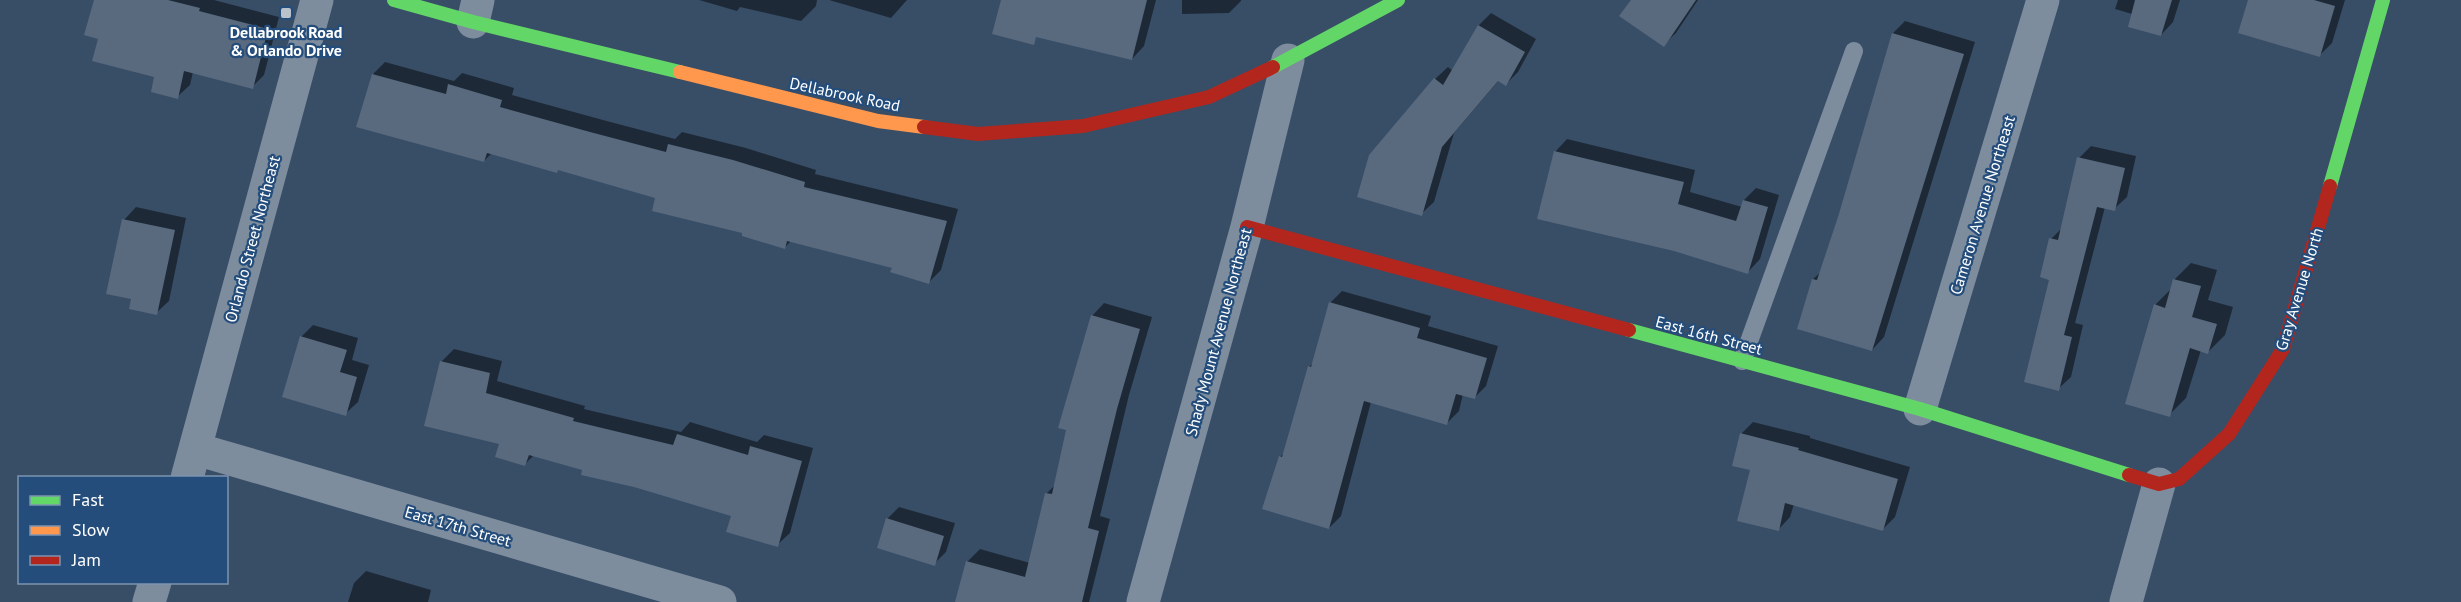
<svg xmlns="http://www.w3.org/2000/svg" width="2461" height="602" viewBox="0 0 2461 602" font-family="'PT Sans',sans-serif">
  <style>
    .shadow { fill: #0007 }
    .building { fill: #596a7e }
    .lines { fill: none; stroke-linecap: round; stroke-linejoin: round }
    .lane { stroke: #7d8d9e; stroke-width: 18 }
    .street { stroke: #7d8d9e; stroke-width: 33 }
    .fast { stroke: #63d668; stroke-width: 14 }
    .slow { stroke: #ff974d; stroke-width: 14 }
    .jam { stroke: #b3261e; stroke-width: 14 }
    .poi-dot { fill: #b9c1ca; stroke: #244d7b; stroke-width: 2 }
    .labels { text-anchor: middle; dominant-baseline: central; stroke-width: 4.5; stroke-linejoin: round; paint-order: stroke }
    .poi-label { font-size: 16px; font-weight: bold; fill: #fff; stroke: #244d7b }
    .street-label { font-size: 16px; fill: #fff; stroke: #244d7b }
  </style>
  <rect width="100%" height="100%" fill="#384e67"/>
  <!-- shadow -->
  <g class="shadow">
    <polygon points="96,0 214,0 279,17 264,75 252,87 193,72 190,85 177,97 156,76 100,38"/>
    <polygon points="699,0 817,0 816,6 801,21 740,7 737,11"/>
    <polygon points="829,0 907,0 891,18"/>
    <polygon points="1101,0 1156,0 1144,46 1132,59"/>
    <polygon points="1182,0 1241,0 1241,1 1229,13 1182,14"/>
    <polygon points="1633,0 1698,0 1676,33 1663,45"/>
    <polygon points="2118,0 2180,0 2173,22 2161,35 2132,14 2115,9"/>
    <polygon points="2249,0 2345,0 2332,43 2320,55"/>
    <polygon points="1491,13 1536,39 1518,72 1506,84 1499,80 1454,133 1434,202 1421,214 1370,155 1435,79 1448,67 1453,71 1479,25"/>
    <polygon points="1905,21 1975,42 1884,337 1872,350 1813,279 1821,272 1839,217 1893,33"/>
    <polygon points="385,62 454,81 462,73 514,88 512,95 603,120 675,139 682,132 746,148 816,170 815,174 958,209 941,270 929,282 893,267 791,241 785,247 657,197 559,169 492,153 484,161 373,74"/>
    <polygon points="1567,139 1695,170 1690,192 1742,207 1744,200 1756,188 1779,195 1760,259 1748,272 1555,152"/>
    <polygon points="2091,146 2136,156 2127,197 2114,209 2105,207 2075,323 2083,325 2071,377 2058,389 2051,279 2051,239 2063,227 2079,158"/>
    <polygon points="136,207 186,218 169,301 156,313 132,298 124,220"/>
    <polygon points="2191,263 2217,270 2208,300 2233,307 2225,335 2208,352 2201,350 2186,398 2169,415 2155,305 2172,288 2174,280"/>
    <polygon points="1342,291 1431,316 1428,326 1498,346 1486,386 1474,398 1463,394 1459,411 1447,423 1371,402 1341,516 1329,528 1280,457 1286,451 1309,367 1314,362 1330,303"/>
    <polygon points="1104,303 1152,317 1129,395 1100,516 1110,519 1089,602 963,602 967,562 980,549 1030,563 1046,494 1055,485 1092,316"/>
    <polygon points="313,325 358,338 352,360 369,365 358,402 345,414 301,337"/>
    <polygon points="454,349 502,361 497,381 585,406 584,409 681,432 690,422 757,442 764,435 813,448 790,533 777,545 732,515 534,455 525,464 500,443 441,362"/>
    <polygon points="1753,422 1810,436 1810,438 1910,467 1895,517 1882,530 1794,504 1790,517 1778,530 1752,469 1741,434"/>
    <polygon points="899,507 955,523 946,552 934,564 887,519"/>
    <polygon points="366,571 431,590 428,602 348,602 354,583"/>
  </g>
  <!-- building -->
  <g class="building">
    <polygon points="94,0 168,0 200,8 199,11 268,29 253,89 184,71 178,99 151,92 154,77 92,61 98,39 84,35"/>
    <polygon points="1001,0 1147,0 1132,60 1036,37 1034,45 992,34"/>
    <polygon points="1631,0 1696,0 1664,47 1619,16"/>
    <polygon points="2135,0 2172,0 2161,36 2128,27"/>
    <polygon points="2248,0 2314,0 2335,6 2320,57 2238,33"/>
    <polygon points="1478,25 1525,52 1506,86 1498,81 1442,147 1422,216 1357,197 1369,155 1434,78 1443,85"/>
    <polygon points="1892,33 1964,54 1872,351 1797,329 1812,279 1817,280 1838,217"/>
    <polygon points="372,74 446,94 448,84 502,100 500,107 590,132 666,152 668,144 733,160 805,182 804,187 947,221 929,284 890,272 892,268 787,241 785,249 742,236 742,233 652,211 655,198 558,170 557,173 487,153 484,162 356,127"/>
    <polygon points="1554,151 1684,182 1678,204 1736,221 1743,200 1768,207 1748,274 1674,251 1537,219"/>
    <polygon points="2077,157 2125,168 2115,211 2097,207 2064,335 2072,337 2059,391 2024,382 2049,280 2040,277 2049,238 2058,240"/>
    <polygon points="122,219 175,230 157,315 129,309 131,299 106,294"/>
    <polygon points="2173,279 2201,286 2192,317 2217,324 2208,354 2190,348 2170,417 2125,404 2154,304 2165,308"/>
    <polygon points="1329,302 1420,328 1417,338 1487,358 1475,399 1456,394 1447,425 1364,401 1329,529 1262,509 1279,456 1282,457 1308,366 1311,367"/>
    <polygon points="1091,315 1140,329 1117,409 1088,528 1099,531 1082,602 955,602 966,561 1025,577 1045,493 1052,494 1066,430 1058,428"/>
    <polygon points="300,336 347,350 340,372 357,377 346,416 282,397"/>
    <polygon points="440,361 490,373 486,393 574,418 573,421 673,445 677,434 748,455 750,446 802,461 778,547 726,532 731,516 634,487 581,475 582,470 529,455 525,466 495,457 499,444 424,426"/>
    <polygon points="1740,433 1799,448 1798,450 1898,479 1883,531 1785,503 1779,531 1737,521 1750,470 1732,466"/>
    <polygon points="886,518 944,536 935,566 877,548"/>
  </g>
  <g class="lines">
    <!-- lane -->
    <polyline class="lane" points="1742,361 1854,51"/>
    <!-- street -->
    <g class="street">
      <polyline points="473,22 478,0"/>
      <polyline points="1920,409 2043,0"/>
      <polyline points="196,449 720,602"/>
      <polyline points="187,478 317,0"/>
      <polyline points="149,602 155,582"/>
      <polyline points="1143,602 1247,227 1288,60"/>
      <polyline points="2126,602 2159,484"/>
    </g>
    <!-- fast -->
    <g class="fast">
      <polyline points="394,0 473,22 680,72"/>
      <polyline points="1273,67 1398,0"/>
      <polyline points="2330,186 2383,0"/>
      <polyline points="1629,330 1920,409 2129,475"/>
    </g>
    <!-- slow -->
    <polyline class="slow" points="680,72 878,121 924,127"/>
    <!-- jam -->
    <g class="jam">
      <polyline points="924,127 978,134 1083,126 1209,97 1273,67"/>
      <polyline points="1247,227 1629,330"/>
      <polyline points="2129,475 2159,484 2179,479 2229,434 2283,349 2330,186"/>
    </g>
  </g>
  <!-- markers -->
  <rect class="poi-dot" x="280" y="7" width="12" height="12" rx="3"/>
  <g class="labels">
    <!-- poi labels -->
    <g class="poi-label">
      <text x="286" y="32">Dellabrook Road<tspan x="286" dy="18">&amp; Orlando Drive</tspan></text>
    </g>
    <!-- street labels -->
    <g class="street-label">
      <text transform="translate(845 94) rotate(12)">Dellabrook Road</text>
      <text transform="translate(1982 205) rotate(-73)">Cameron Avenue Northeast</text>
      <text transform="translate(252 239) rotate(-75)">Orlando Street Northeast</text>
      <text transform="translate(2299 289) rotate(-73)">Gray Avenue North</text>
      <text transform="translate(1218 332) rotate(-75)">Shady Mount Avenue Northeast</text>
      <text transform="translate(1709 335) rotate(15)">East 16th Street</text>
      <text transform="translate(458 526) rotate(16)">East 17th Street</text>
    </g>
  </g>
  <!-- legend -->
  <rect x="18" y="476" width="210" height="108" fill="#244d7b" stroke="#7c94b0" stroke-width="1.5"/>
  <rect x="30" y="496" width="30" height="9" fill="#63d668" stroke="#7c94b0" stroke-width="1.5"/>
  <text x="72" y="506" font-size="18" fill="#ffffff">Fast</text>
  <rect x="30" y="526" width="30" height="9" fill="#ff974d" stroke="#7c94b0" stroke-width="1.5"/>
  <text x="72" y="536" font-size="18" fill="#ffffff">Slow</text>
  <rect x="30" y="556" width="30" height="9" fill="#b3261e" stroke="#7c94b0" stroke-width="1.5"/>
  <text x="72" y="566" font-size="18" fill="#ffffff">Jam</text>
</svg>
